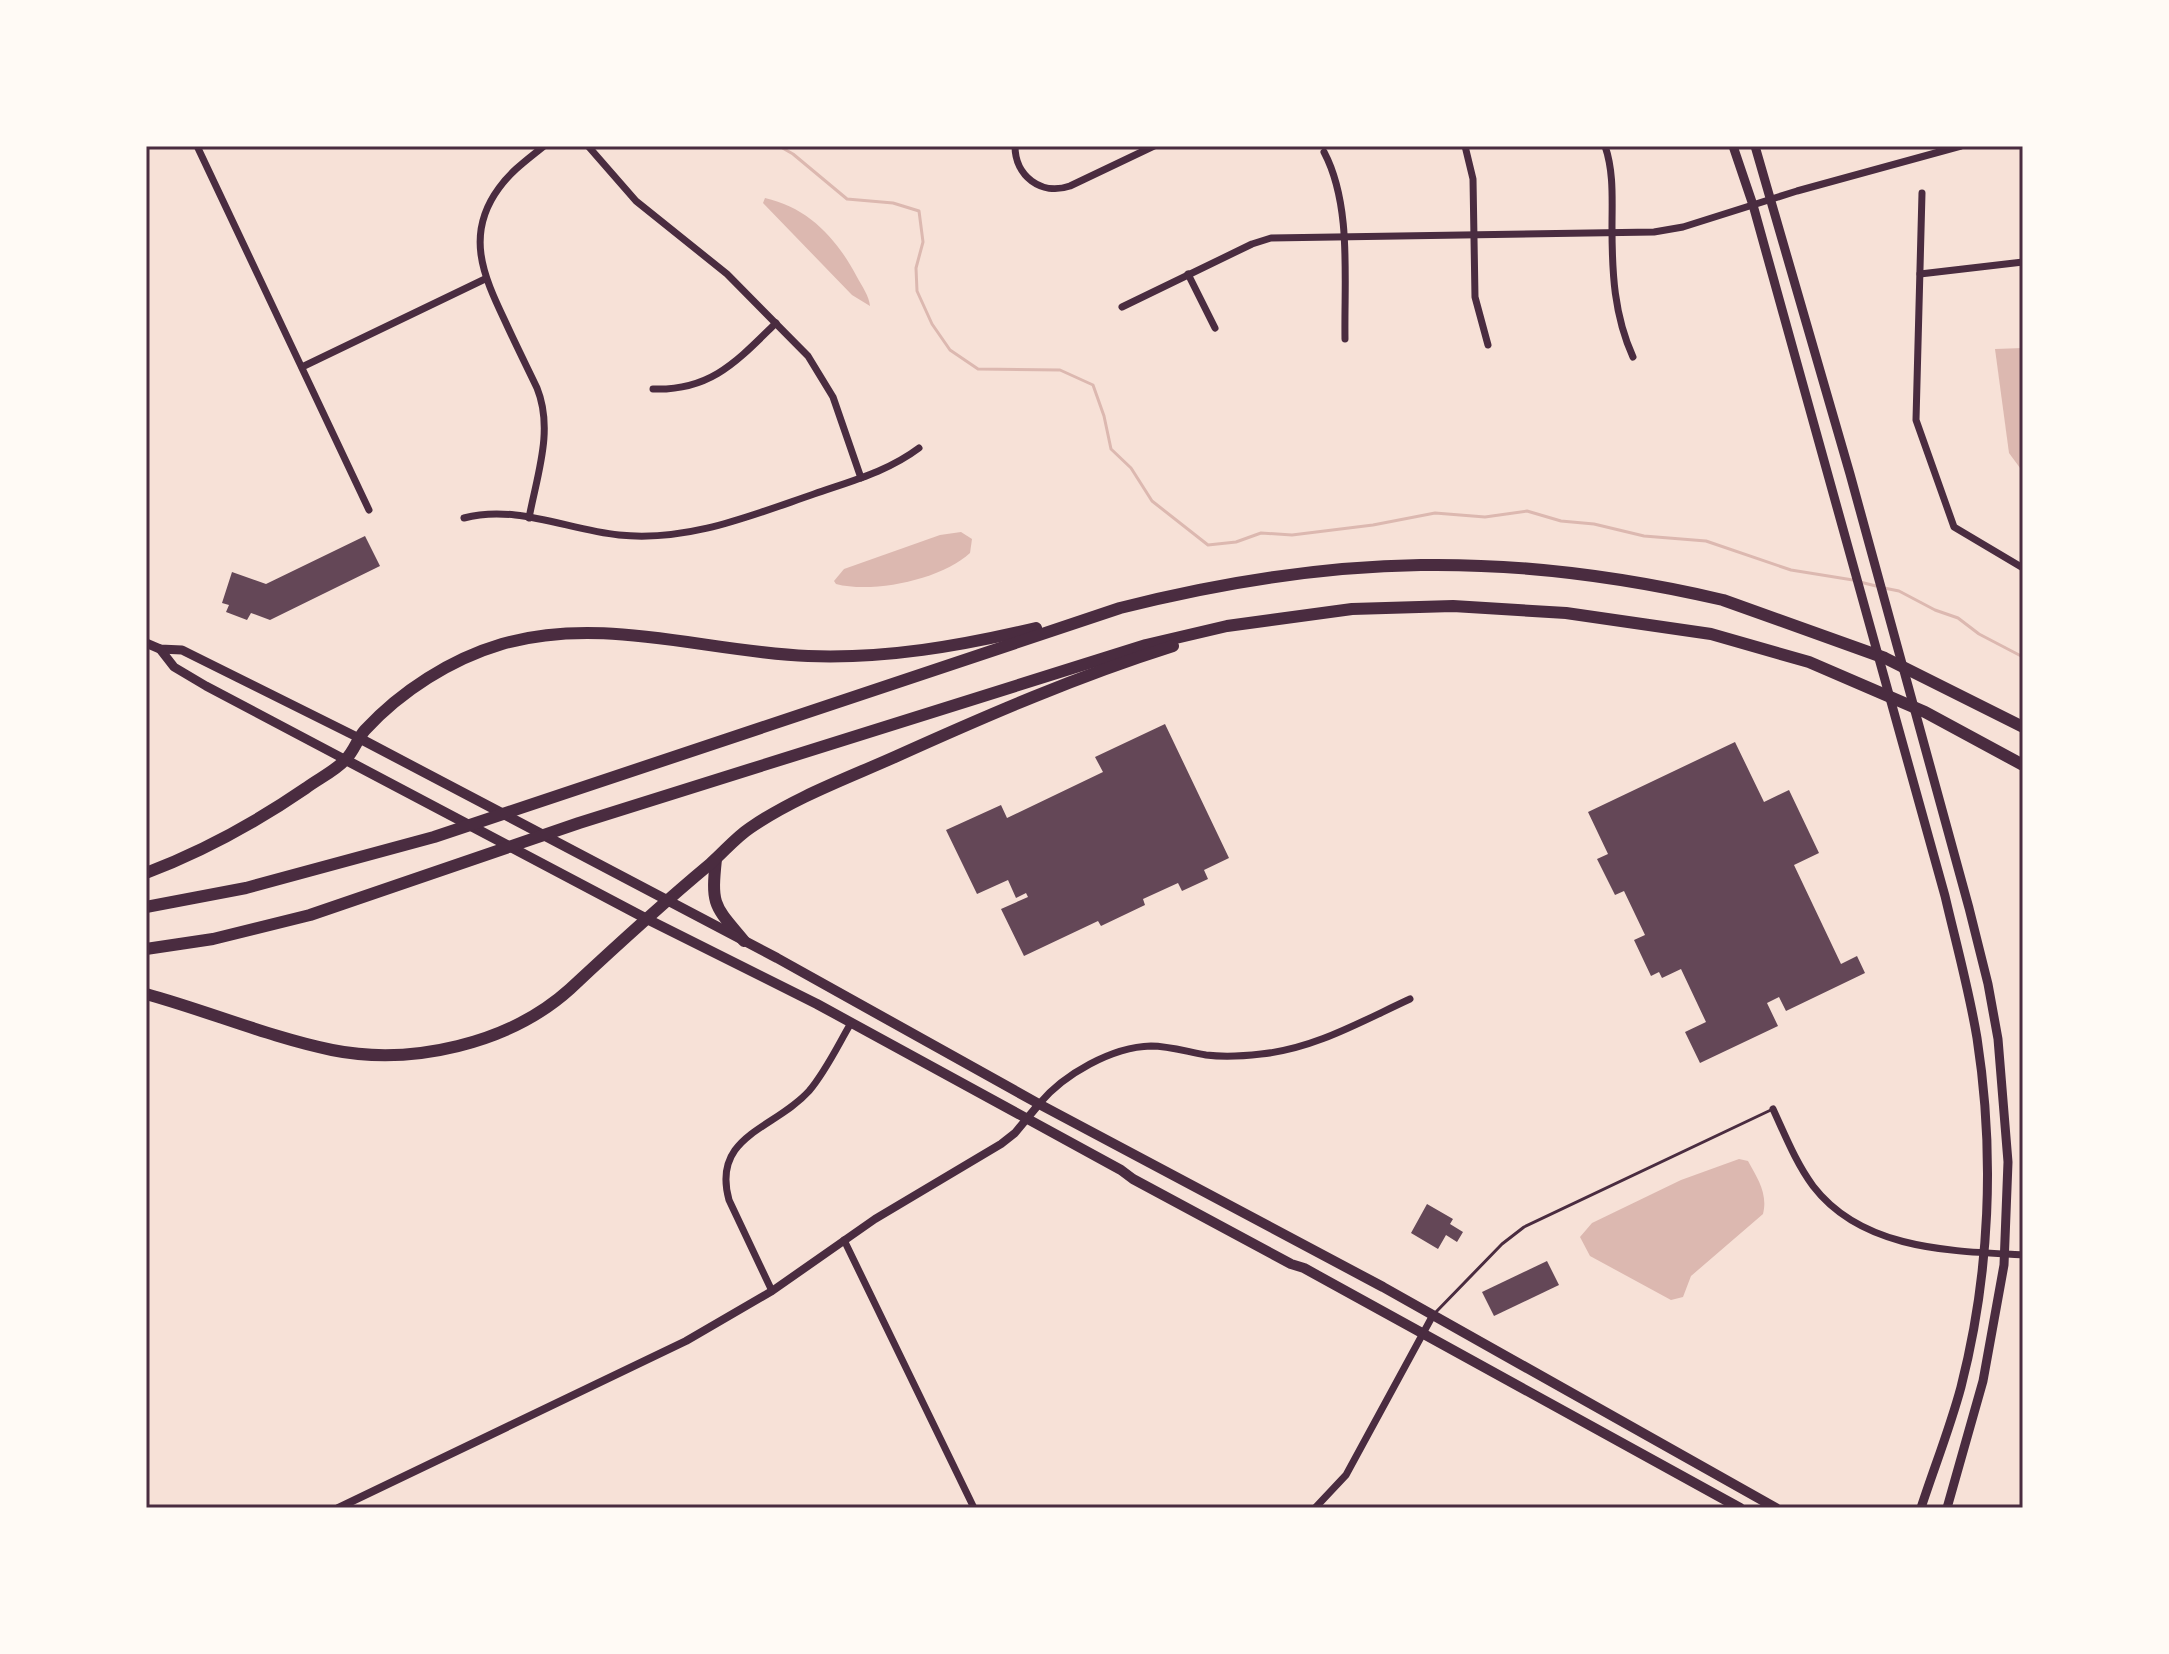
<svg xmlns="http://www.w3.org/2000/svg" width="2169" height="1654" viewBox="0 0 2169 1654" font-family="Literata,serif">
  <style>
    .water { fill: #dcb8b0 }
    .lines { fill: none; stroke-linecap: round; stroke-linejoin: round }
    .stream { stroke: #dcb8b0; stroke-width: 3 }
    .building { fill: #644757 }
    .service { stroke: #4a2c40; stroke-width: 3 }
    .minor { stroke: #4a2c40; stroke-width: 7 }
    .tertiary { stroke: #4a2c40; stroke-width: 8 }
    .secondary { stroke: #4a2c40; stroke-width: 9 }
    .primary { stroke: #4a2c40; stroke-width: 10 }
    .motorway { stroke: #4a2c40; stroke-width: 12 }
    .neatline { fill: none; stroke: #4a2c40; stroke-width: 3 }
  </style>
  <rect width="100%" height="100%" fill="#f7e1d7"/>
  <!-- water -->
  <g class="water">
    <path d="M765 198C809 208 837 239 857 277 862 286 869 296 870 306L852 295 763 203Z"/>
    <polygon points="2023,348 2023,472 2009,453 1995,349"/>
    <path d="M961 532 972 539 970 553C942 579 874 594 836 584L834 581 844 569 940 535Z"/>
    <path d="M1739 1159 1748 1161C1758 1179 1768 1194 1763 1214L1691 1276 1683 1297 1671 1300 1590 1256 1580 1237 1592 1223 1681 1180Z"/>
  </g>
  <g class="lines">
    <!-- stream -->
    <g class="stream">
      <polyline points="779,146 793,154 847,199 893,203 919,211 923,242 916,268 917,291 932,324 950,350 978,369 1060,370 1093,385 1104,416 1111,449 1131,468 1152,501 1208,545 1236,542 1261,533 1292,535 1373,525 1435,513 1485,517 1527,511 1561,521 1594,524 1644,536 1706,541 1791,570 1853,580"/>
      <polyline points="1860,582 1876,586"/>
      <polyline points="1884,588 1899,591 1935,610 1958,618 1979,634 2023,657"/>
    </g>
  </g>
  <!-- building -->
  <g class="building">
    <polygon points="365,536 380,566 270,620 251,613 247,620 226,612 229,605 222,603 232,572 266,584"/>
    <polygon points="1165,724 1229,858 1204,870 1208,879 1182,891 1178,883 1143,899 1145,905 1101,926 1098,921 1024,956 1001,909 1028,897 1026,893 1016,898 1008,880 977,894 946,830 1001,805 1007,818 1103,772 1095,757"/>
    <polygon points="1735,742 1764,802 1789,790 1819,853 1794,865 1841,964 1857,956 1865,973 1786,1011 1779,997 1767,1003 1778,1026 1700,1063 1685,1032 1706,1022 1681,969 1662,978 1659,972 1651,976 1634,940 1645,935 1624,891 1615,895 1597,859 1608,854 1588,812"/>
    <polygon points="1427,1204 1453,1219 1450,1224 1463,1232 1457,1242 1446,1235 1438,1249 1411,1233"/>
    <polygon points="1547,1261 1559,1285 1494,1316 1482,1292"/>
  </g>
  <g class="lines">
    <!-- service -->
    <polyline class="service" points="1435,1313 1502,1244 1524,1227 1773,1109"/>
    <!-- minor -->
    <g class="minor">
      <polyline points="197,146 369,510"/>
      <polyline points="588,146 636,201 727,274 808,356 833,397 861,478"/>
      <path d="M1015 146C1015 176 1041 196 1070 186L1154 146"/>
      <polyline points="1465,146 1473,179 1475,297 1488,345"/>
      <path d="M1605 146C1614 172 1612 200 1612 227 1612 273 1614 315 1633 357"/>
      <path d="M1324 152C1352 205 1344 279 1345 339"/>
      <polyline points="1922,193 1916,420 1954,527 2023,568"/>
      <polyline points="1188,274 1215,328"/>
      <polyline points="1920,274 2023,262"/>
      <polyline points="1122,307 1252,244 1271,238 1654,232 1683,227 1797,191 1961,146"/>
      <polyline points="302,367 485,279"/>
      <path d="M653 389C711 391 737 361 776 323"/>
      <path d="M464 518C516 504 568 530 619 535 688 542 750 516 814 494 851 481 887 472 919 448"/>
      <path d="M529 518C537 475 554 430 537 388 526 365 515 343 505 321 483 275 465 234 499 188 511 171 528 159 544 146"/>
      <path d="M1039 1104C1064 1074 1112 1047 1151 1046 1169 1046 1188 1052 1206 1055 1223 1057 1244 1056 1261 1054 1314 1049 1362 1021 1410 999"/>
      <path d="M1773 1109C1785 1135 1796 1163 1813 1186 1862 1250 1950 1251 2023 1255"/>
      <polyline points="844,1240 974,1508"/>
      <path d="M772 1291 729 1200C711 1135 775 1129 809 1091 826 1071 838 1045 851 1023"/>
      <polyline points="1315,1508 1346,1475 1433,1315"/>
    </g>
    <!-- tertiary -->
    <polyline class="tertiary" points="338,1508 686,1341 772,1291 875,1219 1001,1144 1015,1133 1039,1104"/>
    <!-- secondary -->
    <g class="secondary">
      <path d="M1733 146 1753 205 1945 896C1956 943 1969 990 1977 1038 1995 1154 1990 1274 1961 1387 1950 1428 1934 1468 1921 1508"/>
      <polyline points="1755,146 1850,474 1969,908 1988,984 1998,1039 2008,1162 2004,1265 1983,1381 1947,1508"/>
      <polyline points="146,643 160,649 182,650 359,738"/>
      <polyline points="160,649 174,667 206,686 346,760"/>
    </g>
    <!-- primary -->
    <g class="primary">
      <polyline points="359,738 777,958 1039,1104 1383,1287 1776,1508"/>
      <polyline points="346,760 645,918 817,1004 1121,1170 1133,1179 1291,1264 1304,1268 1740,1508"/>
    </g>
    <!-- motorway -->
    <g class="motorway">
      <path d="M716 859C711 906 714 905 744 941"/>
      <path d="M146 873C204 851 255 823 306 788 318 779 335 771 345 760 354 752 357 739 365 730 401 691 451 659 502 644 603 615 706 652 808 656 886 659 960 646 1036 628"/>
      <path d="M146 907 246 888 434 837 1120 608C1332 554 1509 550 1723 600L1885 658 2023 727"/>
      <polyline points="146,949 213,939 310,915 579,823 1146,645 1227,626 1352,609 1453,606 1566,613 1711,634 1809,662 1925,712 2023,765"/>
      <path d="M146 994C208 1011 269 1037 332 1050 411 1066 509 1044 570 989 616 946 662 904 710 864 724 852 735 838 750 828 795 797 848 778 897 756 988 715 1078 676 1173 646"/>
    </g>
  </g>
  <!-- border -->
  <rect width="2169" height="1654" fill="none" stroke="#fffaf5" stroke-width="296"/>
  <rect x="148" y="148" width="1873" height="1358" class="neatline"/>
</svg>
